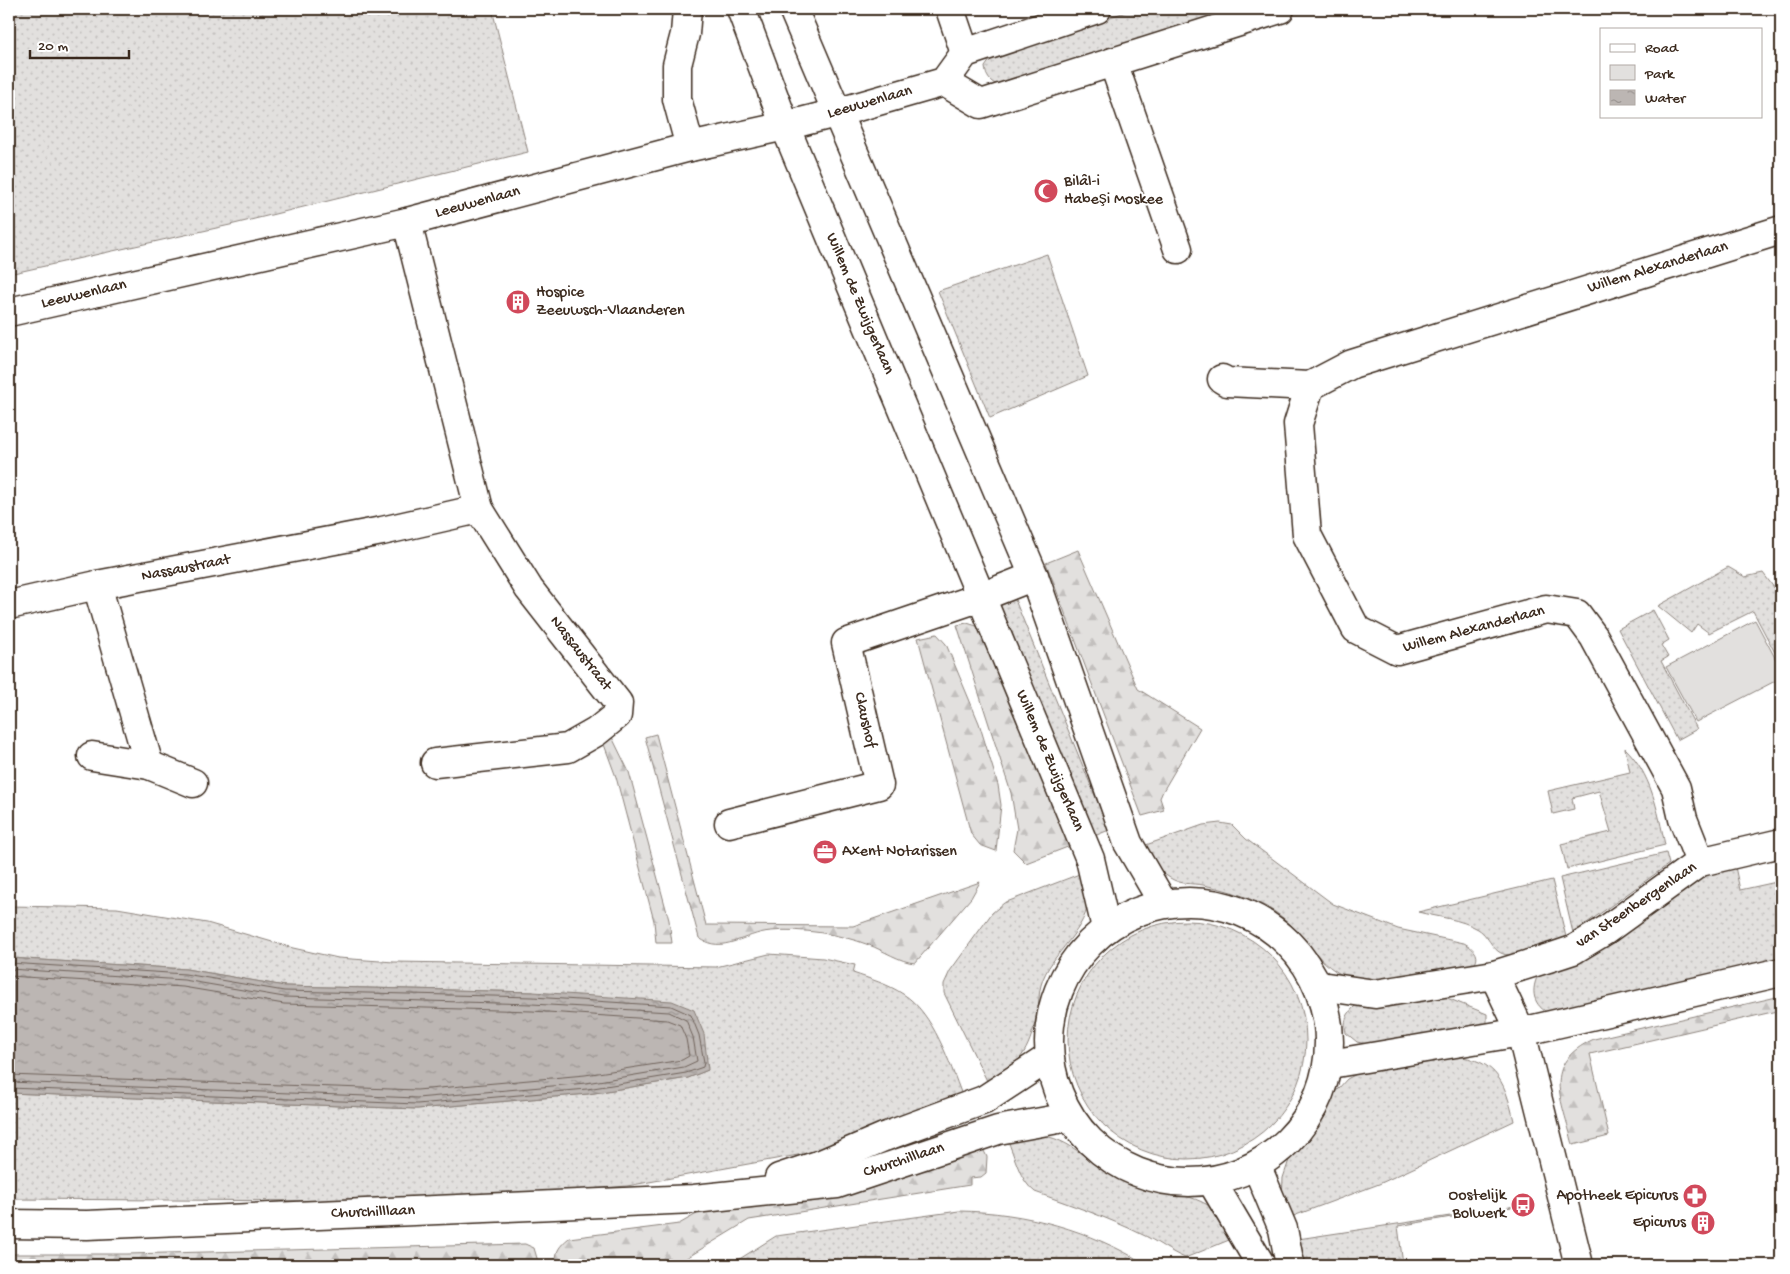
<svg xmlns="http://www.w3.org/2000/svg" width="1790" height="1274" viewBox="0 0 1790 1274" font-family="'Gochi Hand',sans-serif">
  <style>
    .built { fill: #f1efee }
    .grass { fill: url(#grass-dots); stroke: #8e857e }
    .forest { fill: url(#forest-firs); stroke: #8e857e }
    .park { fill: #e2e0de; stroke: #8e857e }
    .water { fill: url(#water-ripples); stroke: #887e77 }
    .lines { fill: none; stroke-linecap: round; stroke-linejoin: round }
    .shore { stroke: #6f625a; stroke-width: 1 }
    .minor-casing { stroke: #3b2a1e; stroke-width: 31 }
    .major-casing { stroke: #3b2a1e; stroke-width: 31 }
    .minor { stroke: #fff; stroke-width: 28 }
    .major { stroke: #fff; stroke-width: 28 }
    .labels { text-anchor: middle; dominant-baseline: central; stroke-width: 4; stroke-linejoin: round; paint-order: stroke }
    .street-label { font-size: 16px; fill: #3b2a1e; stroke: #fff }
    .poi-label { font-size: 16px; fill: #3b2a1e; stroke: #fff; text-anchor: start }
  </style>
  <defs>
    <pattern id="grass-dots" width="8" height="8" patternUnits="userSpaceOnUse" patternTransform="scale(1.25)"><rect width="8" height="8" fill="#e2e0de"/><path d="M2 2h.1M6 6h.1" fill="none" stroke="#c3c0be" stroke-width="1.8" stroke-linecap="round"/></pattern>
    <pattern id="forest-firs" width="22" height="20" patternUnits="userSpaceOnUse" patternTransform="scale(1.25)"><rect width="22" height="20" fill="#e2e0de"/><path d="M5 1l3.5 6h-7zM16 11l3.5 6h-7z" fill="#c3c0be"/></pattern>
    <pattern id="water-ripples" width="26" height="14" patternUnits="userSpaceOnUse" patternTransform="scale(1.25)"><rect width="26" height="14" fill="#bcb6b3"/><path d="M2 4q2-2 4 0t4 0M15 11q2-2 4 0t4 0" fill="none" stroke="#9a9491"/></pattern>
  </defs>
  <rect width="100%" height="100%" fill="#fff"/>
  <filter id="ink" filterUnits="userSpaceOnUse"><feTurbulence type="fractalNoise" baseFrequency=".02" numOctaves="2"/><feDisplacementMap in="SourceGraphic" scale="10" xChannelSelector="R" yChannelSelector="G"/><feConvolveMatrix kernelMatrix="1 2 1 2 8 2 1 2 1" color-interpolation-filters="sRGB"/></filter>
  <g filter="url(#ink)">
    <!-- built -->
    <polygon class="built" points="970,9 998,9 973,17"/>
    <!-- grass -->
    <g class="grass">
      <polygon points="9,9 492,9 528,152 230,225 9,274"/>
      <path d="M1134 9H1241L999 86C990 82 986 77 985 67L990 60 1009 51Z"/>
      <polygon points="1047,254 1088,376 990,418 938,291"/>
      <polygon points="1728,567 1745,577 1763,573 1781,597 1781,664 1753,611 1709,633 1697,624 1691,633 1658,606"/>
      <polygon points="1013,595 1109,830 1092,837 995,603"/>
      <polygon points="1653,610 1669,640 1661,645 1668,657 1661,661 1697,729 1677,740 1618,629"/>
      <path d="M1625 748C1651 773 1658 811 1665 845L1567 869 1561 844 1611 832 1599 791 1572 798 1574 809 1553 814 1548 791 1630 772Z"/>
      <path d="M1220 823 1232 825 1246 839 1333 904 1398 929 1464 943C1475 949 1482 957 1472 967L1363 982C1317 973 1311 936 1275 912 1253 898 1229 890 1203 885 1192 883 1181 885 1170 878 1158 871 1151 858 1143 846L1203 825Z"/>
      <polygon points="1666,853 1669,864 1573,933 1560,878"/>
      <path d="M1734 862 1740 890 1781 881V964L1554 1016C1535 1008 1529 994 1538 975L1695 876Z"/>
      <path d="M1082 873C1084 879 1089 888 1089 894 1089 932 1050 952 1041 985 1039 992 1039 1000 1038 1008 1030 1049 1024 1061 989 1085L944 993V984L950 971 992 913 1004 903Z"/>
      <path d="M1552 880 1566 937 1512 955C1492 956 1492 938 1478 929 1461 919 1437 917 1418 912Z"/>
      <path d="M9 906 117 908 207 923 293 948 338 958 394 962 716 967 769 954 823 958 855 965 853 973C870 979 888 984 903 994 933 1012 950 1064 962 1095L820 1151 627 1186 461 1199 324 1201 9 1199V1093L417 1109 588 1094 688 1078 708 1070 533 992 285 986 186 969 9 958Z"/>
      <circle cx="1187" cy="1040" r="119"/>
      <path d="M1442 996 1487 1014V1027L1366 1044 1357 1042 1346 1033C1343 1021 1347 1014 1355 1006Z"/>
      <path d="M1445 1055C1494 1058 1504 1076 1514 1121L1379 1184 1288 1218 1282 1198 1283 1178 1289 1160 1330 1098 1347 1079 1368 1068Z"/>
      <path d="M1033 1134C1076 1138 1088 1166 1123 1181 1152 1193 1185 1190 1211 1207 1220 1214 1227 1229 1234 1238L1185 1258C1170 1252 1157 1241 1141 1234 1107 1217 1071 1205 1035 1192 1019 1180 1015 1156 1007 1139Z"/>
      <polygon points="1523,1205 1398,1226 1403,1265 1307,1265 1298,1239"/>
      <path d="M959 1211C1026 1212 1090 1230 1147 1265H1024L1002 1260 958 1258 916 1265H730L776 1236Z"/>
    </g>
    <!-- forest -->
    <g class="forest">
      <polygon points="1078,550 1138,689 1200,728 1163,791 1160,798 1164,810 1142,816 1046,563"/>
      <polygon points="967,623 980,627 1073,845 1026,863 1013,850 1017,829 1011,793 957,625"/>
      <polygon points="937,634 946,644 979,723 998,785 1001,805 996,851 980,845 971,834 918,638"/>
      <polygon points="610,733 629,772 669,920 672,943 656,943 654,921 616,777 602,739"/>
      <path d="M656 734 706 925 853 926 980 882 971 898 915 963C900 962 883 950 869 945 840 934 802 928 771 931 744 933 723 955 699 938L645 737Z"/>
      <path d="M1781 996V1010L1590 1054 1609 1136 1573 1145C1562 1099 1540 1064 1594 1039Z"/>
      <path d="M983 1149 987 1157 986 1173 981 1177 970 1178V1185L749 1220 675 1265H557C554 1253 559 1246 569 1238L679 1224 702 1211Z"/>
      <polygon points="525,1244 534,1248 539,1265 9,1265 9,1254 127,1254"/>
    </g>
    <!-- park -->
    <polygon class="park" points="1755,620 1781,669 1781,678 1696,722 1666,667"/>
    <!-- water -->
    <polygon class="water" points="9,958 186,969 285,986 533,992 672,1001 694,1010 704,1034 708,1070 688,1078 588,1094 417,1109 9,1093"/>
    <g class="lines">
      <!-- shore -->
      <g class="shore">
        <polyline points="9,963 185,974 284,991 533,997 671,1006 691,1015 699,1035 704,1062 703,1067 686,1073 587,1089 417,1104 9,1088"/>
        <polyline points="9,969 184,980 284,997 532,1004 669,1012 686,1020 693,1037 697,1061 684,1067 586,1083 417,1098 9,1082"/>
        <polyline points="9,976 183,987 284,1004 532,1011 667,1020 680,1025 686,1039 689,1056 682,1060 585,1075 417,1090 9,1075"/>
      </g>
      <defs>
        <g id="minor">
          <polyline points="687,9 685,34 677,65 677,99 690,147"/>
          <polyline points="950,9 965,53"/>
          <polyline points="1113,62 1178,249"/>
          <polyline points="944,82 981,104 1280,9"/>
          <polyline points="836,113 944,82 965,53 1097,9"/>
          <polyline points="407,222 479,509"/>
          <polyline points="9,312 407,222 690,147 785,126"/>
          <polyline points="1222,379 1227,382 1310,386 1352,364 1781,230"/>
          <polyline points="1310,386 1298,424 1307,535 1356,629 1397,650 1546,609 1577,614 1594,637 1676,788 1683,819 1700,862"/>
          <polyline points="9,605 97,585"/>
          <polyline points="92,756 149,765 193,783"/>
          <polyline points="149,765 97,585 382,531 479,509 529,589 618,703 617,715 596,732 568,748 435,763"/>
          <polyline points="729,823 879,785 846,643 981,597"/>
          <polyline points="1494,975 1521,1032 1579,1265"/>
          <polyline points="1320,986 1375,994 1494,975 1555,956 1573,950 1606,930 1700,862 1781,843"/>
          <polyline points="1330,1064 1521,1032 1781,972"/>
        </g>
        <g id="major">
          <polyline points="741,9 785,126 1090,859 1106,928"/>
          <polyline points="793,9 1034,576 1128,843 1163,903"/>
          <polyline points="785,126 836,113"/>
          <polyline points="981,597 1034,576"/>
          <circle cx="1189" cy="1042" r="140"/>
          <polyline points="1257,1167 1283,1229 1290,1265"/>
          <polyline points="779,1178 821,1164 884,1137 984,1100 1048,1058"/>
          <polyline points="1212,1182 1261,1265"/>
          <polyline points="9,1224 87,1225 694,1199 837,1184 998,1130 1069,1117"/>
        </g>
      </defs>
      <!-- minor casing -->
      <use href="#minor" class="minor-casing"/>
      <!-- major casing -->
      <use href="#major" class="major-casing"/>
      <!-- minor -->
      <use href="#minor" class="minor"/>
      <!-- major -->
      <use href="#major" class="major"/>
    </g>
  </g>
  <!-- icons -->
  <defs>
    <symbol id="mosque-disc" viewBox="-11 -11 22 22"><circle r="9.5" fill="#d1495b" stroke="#fff"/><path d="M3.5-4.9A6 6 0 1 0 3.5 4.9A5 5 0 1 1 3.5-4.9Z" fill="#fff"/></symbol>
    <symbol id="building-disc" viewBox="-11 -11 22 22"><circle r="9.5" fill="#d1495b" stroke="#fff"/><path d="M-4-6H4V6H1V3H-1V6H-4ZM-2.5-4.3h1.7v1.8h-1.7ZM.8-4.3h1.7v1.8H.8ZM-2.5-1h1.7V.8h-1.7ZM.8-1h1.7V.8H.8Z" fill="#fff"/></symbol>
    <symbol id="office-disc" viewBox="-11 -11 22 22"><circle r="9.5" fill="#d1495b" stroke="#fff"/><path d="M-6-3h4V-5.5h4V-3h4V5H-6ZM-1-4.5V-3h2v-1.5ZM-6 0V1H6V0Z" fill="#fff"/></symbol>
    <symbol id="pharmacy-disc" viewBox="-11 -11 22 22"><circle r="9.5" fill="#d1495b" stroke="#fff"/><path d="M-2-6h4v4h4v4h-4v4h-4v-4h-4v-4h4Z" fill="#fff"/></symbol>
    <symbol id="bus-disc" viewBox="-11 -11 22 22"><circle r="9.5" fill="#d1495b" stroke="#fff"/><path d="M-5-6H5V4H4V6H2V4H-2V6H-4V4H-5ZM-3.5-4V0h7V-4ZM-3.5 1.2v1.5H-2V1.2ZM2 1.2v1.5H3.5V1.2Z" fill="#fff"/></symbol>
  </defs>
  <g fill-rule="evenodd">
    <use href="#mosque-disc" x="1032" y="177" width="28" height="28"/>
    <use href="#building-disc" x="504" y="288" width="28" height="28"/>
    <use href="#office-disc" x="811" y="838" width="28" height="28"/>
    <use href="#pharmacy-disc" x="1681" y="1182" width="28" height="28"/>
    <use href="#bus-disc" x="1509" y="1191" width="28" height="28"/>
    <use href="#building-disc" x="1689" y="1209" width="28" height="28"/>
  </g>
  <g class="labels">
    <!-- street labels -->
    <g class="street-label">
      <text transform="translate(870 103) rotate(-16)">Leeuwenlaan</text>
      <text transform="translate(478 203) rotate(-15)">Leeuwenlaan</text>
      <text transform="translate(1658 268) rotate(-17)">Willem Alexanderlaan</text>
      <text transform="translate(84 295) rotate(-13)">Leeuwenlaan</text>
      <text transform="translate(859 304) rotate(67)">Willem de Zwijgerlaan</text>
      <text transform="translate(186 569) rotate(-11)">Nassaustraat</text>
      <text transform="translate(1474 630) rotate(-15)">Willem Alexanderlaan</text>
      <text transform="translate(580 654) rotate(52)">Nassaustraat</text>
      <text transform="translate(864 720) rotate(77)">Claushof</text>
      <text transform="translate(1049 761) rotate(67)">Willem de Zwijgerlaan</text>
      <text transform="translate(1637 906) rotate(-34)">van Steenbergenlaan</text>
      <text transform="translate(904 1161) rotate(-18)">Churchilllaan</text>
      <text transform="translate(373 1213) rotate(-2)">Churchilllaan</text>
    </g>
    <!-- poi labels -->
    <g class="poi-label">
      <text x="1064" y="182">Bilâl-i<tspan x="1064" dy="18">Habeşi Moskee</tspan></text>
      <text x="536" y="293">Hospice<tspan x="536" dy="18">Zeeuwsch-Vlaanderen</tspan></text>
      <text x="842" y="852">Axent Notarissen</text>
      <text x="1506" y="1196" text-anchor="end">Oostelijk<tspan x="1506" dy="18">Bolwerk</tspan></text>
      <text x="1678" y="1196" text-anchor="end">Apotheek Epicurus</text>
      <text x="1686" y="1223" text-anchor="end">Epicurus</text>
    </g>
  </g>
  <!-- margin -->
  <rect width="1790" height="1274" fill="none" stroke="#fff" stroke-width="30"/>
  <rect x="15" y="15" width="1760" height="1244" fill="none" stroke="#3b2a1e" stroke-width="2" filter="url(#ink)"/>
  <!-- legend -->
  <rect x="1600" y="28" width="162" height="90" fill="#ffffff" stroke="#b1aaa5"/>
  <rect x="1610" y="44" width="25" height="8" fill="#ffffff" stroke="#b1aaa5"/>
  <text x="1645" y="52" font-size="15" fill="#3b2a1e">Road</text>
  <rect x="1610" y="65" width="25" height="15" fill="#e2e0de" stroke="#b1aaa5"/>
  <text x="1645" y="78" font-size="15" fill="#3b2a1e">Park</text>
  <rect x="1610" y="90" width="25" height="15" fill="url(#water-ripples)" stroke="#b1aaa5"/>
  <text x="1645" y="102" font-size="15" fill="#3b2a1e">Water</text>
  <!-- scale -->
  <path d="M30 50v8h99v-8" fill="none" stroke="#3b2a1e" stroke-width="2.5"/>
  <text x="38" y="50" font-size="15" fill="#3b2a1e" stroke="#ffffff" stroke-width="4" paint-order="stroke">20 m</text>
</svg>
